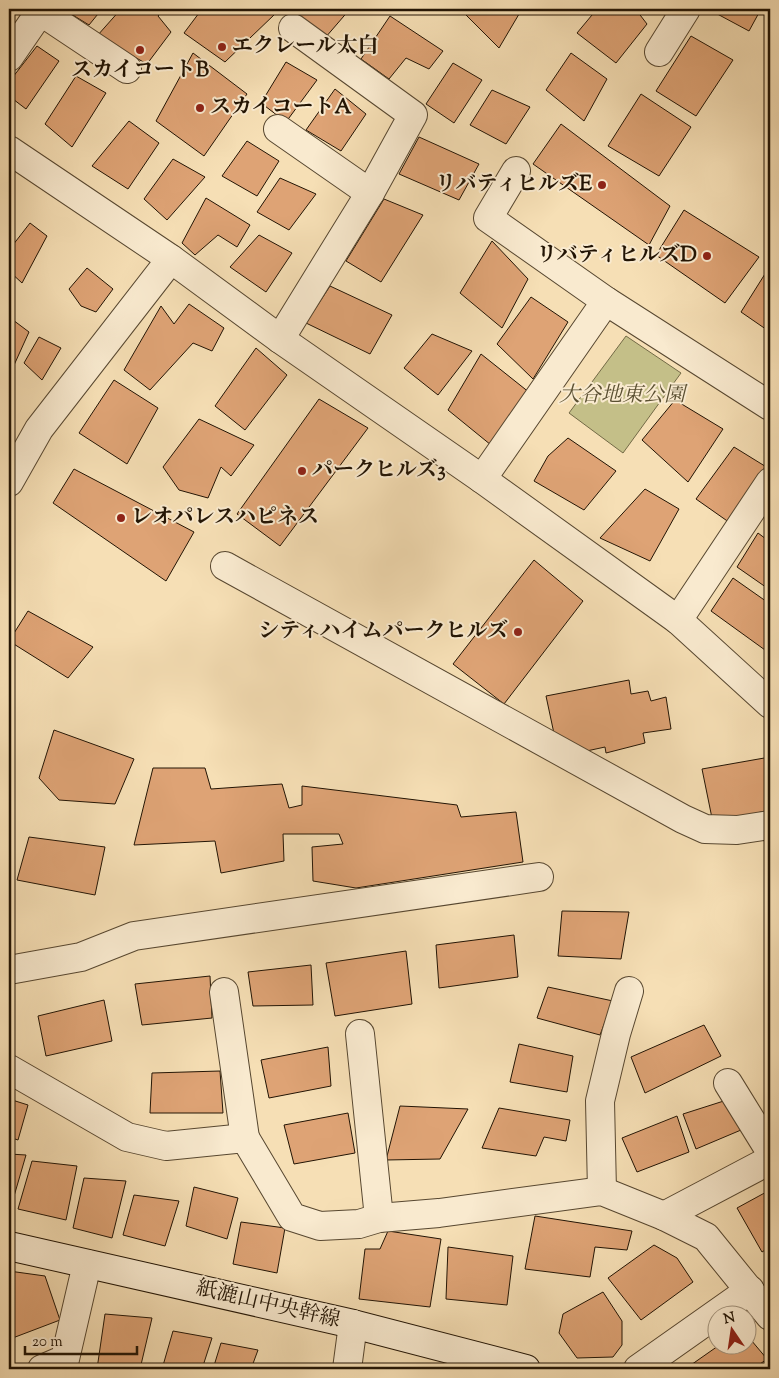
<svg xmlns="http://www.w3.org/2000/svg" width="779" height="1378" viewBox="0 0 779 1378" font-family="'Sorts Mill Goudy','Noto Serif JP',serif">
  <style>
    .green { fill: #c4bf88; stroke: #736a46 }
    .building { fill: #dea375; stroke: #221404 }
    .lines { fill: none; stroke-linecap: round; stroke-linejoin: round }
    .street-casing { stroke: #574730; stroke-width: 30 }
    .secondary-casing { stroke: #221404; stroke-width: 30 }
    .street { stroke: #f9eacf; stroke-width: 28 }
    .secondary { stroke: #f9eacf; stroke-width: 28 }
    .poi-dot { fill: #8f2418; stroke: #f9eacf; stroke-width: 2 }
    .labels { text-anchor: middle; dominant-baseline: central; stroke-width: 4; stroke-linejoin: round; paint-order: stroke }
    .poi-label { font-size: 21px; font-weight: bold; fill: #221404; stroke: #f9eacf; text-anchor: start }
    .park-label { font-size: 21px; font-style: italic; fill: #5b5032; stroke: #f9eacf }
    .street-label { font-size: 21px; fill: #221404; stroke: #f9eacf }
  </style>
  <rect width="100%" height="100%" fill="#f6dfb5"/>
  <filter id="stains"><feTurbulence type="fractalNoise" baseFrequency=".004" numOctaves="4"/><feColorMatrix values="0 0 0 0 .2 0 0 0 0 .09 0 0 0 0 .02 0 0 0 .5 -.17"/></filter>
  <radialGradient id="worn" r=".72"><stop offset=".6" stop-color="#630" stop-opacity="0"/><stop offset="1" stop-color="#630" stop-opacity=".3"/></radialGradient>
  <!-- green -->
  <polygon class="green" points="626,336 681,373 623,453 569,413"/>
  <!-- building -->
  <g class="building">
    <polygon points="63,9 102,9 89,25"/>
    <polygon points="121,9 164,9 158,16 171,32 147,64 97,36"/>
    <polygon points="202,9 265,9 275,14 225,62 184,33"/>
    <polygon points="302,9 350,9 325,38 295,18"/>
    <polygon points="469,9 522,9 499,48 465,14"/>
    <polygon points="597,9 638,9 637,11 647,24 616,63 577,33"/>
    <polygon points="708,9 761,9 749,31"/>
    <polygon points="390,16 443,51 429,69 406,58 389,79 361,59"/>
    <polygon points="691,36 733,60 696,116 656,91"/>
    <polygon points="37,46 59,61 26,109 9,96 9,82"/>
    <polygon points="193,53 247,94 204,156 156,121"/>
    <polygon points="571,53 607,79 584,121 546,90"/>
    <polygon points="286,62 317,80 286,122 261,103"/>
    <polygon points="453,63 482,80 454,123 426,104"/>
    <polygon points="76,76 106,93 72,147 45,124"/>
    <polygon points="335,89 366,114 341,151 306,130"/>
    <polygon points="492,90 530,107 506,144 470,125"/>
    <polygon points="641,94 691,127 659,176 608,146"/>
    <polygon points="129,121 159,143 128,189 92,166"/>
    <polygon points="561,124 670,206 649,245 533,164"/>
    <polygon points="419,137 479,164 459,200 399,174"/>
    <polygon points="247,141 279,161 257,196 222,176"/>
    <polygon points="173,159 205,177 167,220 144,199"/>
    <polygon points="280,178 316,194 289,230 257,212"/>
    <polygon points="206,198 250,225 237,247 218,235 195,255 182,243"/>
    <polygon points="384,199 423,215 381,282 346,261"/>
    <polygon points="684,210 759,257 725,303 656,255"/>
    <polygon points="30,223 47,236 22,283 9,271 9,250"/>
    <polygon points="259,235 292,253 266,292 230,267"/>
    <polygon points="492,241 528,279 502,328 460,293"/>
    <polygon points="770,266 770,332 741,312"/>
    <polygon points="87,268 113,289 96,312 81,306 69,289"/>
    <polygon points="330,286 392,315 370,354 306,323"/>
    <polygon points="531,297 568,322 533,379 497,344"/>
    <polygon points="189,304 224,328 212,351 193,343 150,390 124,370 161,306 174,324"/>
    <polygon points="9,317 29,332 10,374 9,373"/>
    <polygon points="432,334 472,351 438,395 404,368"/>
    <polygon points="39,337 61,348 42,380 24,363"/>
    <polygon points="256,348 287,375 245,430 215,406"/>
    <polygon points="481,354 530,393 491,445 448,410"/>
    <polygon points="114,380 158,408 127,464 79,433"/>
    <polygon points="319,399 368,428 280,546 237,514"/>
    <polygon points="675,400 723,429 688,482 642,440"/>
    <polygon points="199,419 254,445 231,476 221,467 208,498 179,490 163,467"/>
    <polygon points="568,438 616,471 584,510 534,481 548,456"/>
    <polygon points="734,447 768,468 733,525 696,499"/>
    <polygon points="74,469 194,532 166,581 53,503"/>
    <polygon points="645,489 679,509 650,561 600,538"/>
    <polygon points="758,533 770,542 770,590 737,567"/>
    <polygon points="534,560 583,601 504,704 453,664"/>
    <polygon points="733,578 770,604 770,644 765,650 711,611"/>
    <polygon points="28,611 93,647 68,678 9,641"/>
    <polygon points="629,680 631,694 648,691 651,701 666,697 671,729 643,733 645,743 606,753 605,747 559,757 546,696"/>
    <polygon points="54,730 134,759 115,804 59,800 39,778"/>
    <polygon points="770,757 770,810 713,823 702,769"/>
    <polygon points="153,768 205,768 211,789 282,784 289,808 302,805 302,786 457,805 461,817 516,812 523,862 356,888 313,881 312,847 343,844 339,834 283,834 284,861 221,873 215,841 134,845"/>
    <polygon points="29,837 105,847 95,895 17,880"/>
    <polygon points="562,911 629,912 621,959 558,956"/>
    <polygon points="514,935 518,977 439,988 436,945"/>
    <polygon points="406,951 412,1004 335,1016 326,963"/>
    <polygon points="311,965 313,1005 253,1006 248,972"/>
    <polygon points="210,976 212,1018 142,1025 135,984"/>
    <polygon points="548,987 613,1001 600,1035 537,1018"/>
    <polygon points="104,1000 112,1041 46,1056 38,1016"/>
    <polygon points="704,1025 721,1056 645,1093 631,1057"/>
    <polygon points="519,1044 573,1056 567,1092 510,1082"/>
    <polygon points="328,1047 331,1086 269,1098 261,1060"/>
    <polygon points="220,1071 223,1113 150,1113 152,1073"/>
    <polygon points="9,1099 28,1105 18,1140 9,1137"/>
    <polygon points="730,1099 741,1130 696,1149 683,1114"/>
    <polygon points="400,1106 468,1109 440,1159 386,1160"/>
    <polygon points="499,1108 570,1120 566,1141 544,1137 536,1156 482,1148"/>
    <polygon points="348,1113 355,1153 294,1164 284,1125"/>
    <polygon points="677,1116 689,1152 637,1172 622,1138"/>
    <polygon points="9,1154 26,1155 10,1210 9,1210"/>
    <polygon points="32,1161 77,1166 66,1220 18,1209"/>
    <polygon points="84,1178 126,1181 112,1238 73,1228"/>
    <polygon points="194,1187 238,1198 227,1239 186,1226"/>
    <polygon points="770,1190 770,1247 762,1252 737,1208"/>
    <polygon points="134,1195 179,1201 165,1246 123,1235"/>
    <polygon points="535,1216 632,1231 627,1250 595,1247 590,1277 525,1269"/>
    <polygon points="241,1222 285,1228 277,1273 233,1264"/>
    <polygon points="388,1231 441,1239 430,1307 359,1299 365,1249 380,1249"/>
    <polygon points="654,1245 677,1258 693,1282 641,1320 608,1278"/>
    <polygon points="448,1247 513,1256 507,1305 446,1299"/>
    <polygon points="9,1271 45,1276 60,1320 10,1339"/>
    <polygon points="603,1292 622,1321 622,1345 613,1357 577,1358 559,1333 563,1314"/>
    <polygon points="105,1314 152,1318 140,1369 97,1369"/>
    <polygon points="173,1331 212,1338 202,1369 162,1369"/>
    <polygon points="746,1334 767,1359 753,1369 690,1369 688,1367 718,1346 746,1346"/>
    <polygon points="221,1343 258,1350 251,1369 213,1369"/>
  </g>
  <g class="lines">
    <defs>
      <g id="street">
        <polyline points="40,11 127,69"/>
        <polyline points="659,52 686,9"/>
        <polyline points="9,57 42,9"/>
        <polyline points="278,129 370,193"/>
        <polyline points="9,150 171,259 280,339 482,479 678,620 770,704"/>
        <polyline points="516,171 488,218 606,301 770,406"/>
        <polyline points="280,339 370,193 413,115 293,28"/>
        <polyline points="482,479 606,301"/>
        <polyline points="9,482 39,429 171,259"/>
        <polyline points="225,566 683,819 705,829 737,830 770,825"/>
        <polyline points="678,620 770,482"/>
        <polyline points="9,970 81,957 134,936 539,877"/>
        <polyline points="224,992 245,1138"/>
        <polyline points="360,1034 379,1218"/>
        <polyline points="9,1069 127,1137 166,1146 245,1138 292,1217 320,1226 359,1224 379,1218 439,1213 602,1191 664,1216 706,1237 770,1316"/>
        <polyline points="728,1083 770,1151"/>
        <polyline points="602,1191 600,1101 616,1034 629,991"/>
        <polyline points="664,1216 770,1160"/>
        <polyline points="42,1369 65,1359 87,1264"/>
        <polyline points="347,1369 353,1324"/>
        <polyline points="638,1369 750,1290"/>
      </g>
      <polyline id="secondary" points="9,1246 353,1324 526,1369"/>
    </defs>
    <!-- street casing -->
    <use href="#street" class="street-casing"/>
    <!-- secondary casing -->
    <use href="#secondary" class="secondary-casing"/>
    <!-- street -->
    <use href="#street" class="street"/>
    <!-- secondary -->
    <use href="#secondary" class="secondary"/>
  </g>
  <!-- markers -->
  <g class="poi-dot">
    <circle cx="222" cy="47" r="5"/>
    <circle cx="140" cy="50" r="5"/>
    <circle cx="200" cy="108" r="5"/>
    <circle cx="602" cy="185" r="5"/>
    <circle cx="707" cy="256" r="5"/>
    <circle cx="302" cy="471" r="5"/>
    <circle cx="121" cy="518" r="5"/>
    <circle cx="518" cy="632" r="5"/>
  </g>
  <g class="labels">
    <!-- poi labels -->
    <g class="poi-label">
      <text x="232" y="47">エクレール太白</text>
      <text x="140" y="71" text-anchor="middle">スカイコートB</text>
      <text x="210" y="108">スカイコートA</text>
      <text x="592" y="185" text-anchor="end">リバティヒルズE</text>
      <text x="697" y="256" text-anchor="end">リバティヒルズD</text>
      <text x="312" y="471">パークヒルズ3</text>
      <text x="131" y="518">レオパレスハピネス</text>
      <text x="508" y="632" text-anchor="end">シティハイムパークヒルズ</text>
    </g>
    <!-- park labels -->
    <g class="park-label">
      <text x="622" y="396">大谷地東公園</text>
    </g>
    <!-- street labels -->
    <g class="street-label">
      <text transform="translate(268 1305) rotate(13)">紙漉山中央幹線</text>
    </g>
  </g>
  <!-- margin -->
  <rect width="779" height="1378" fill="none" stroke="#f6dfb5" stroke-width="30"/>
  <rect x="10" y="10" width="759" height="1358" fill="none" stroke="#221404" stroke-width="2.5"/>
  <rect x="15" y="15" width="749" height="1348" fill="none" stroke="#221404"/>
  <!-- north arrow -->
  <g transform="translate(732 1330) rotate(347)"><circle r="24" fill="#f9eacf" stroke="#a3947e"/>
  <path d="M0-4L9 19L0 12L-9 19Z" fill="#8f2418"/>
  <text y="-8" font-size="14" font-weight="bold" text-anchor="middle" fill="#221404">N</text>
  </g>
  <!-- scale -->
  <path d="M25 1346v8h112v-8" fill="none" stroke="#221404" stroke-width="2.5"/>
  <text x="32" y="1346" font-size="15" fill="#221404" stroke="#f9eacf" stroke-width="4" paint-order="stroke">20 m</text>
  <rect width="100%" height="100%" filter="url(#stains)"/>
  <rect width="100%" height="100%" fill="url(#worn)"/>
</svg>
